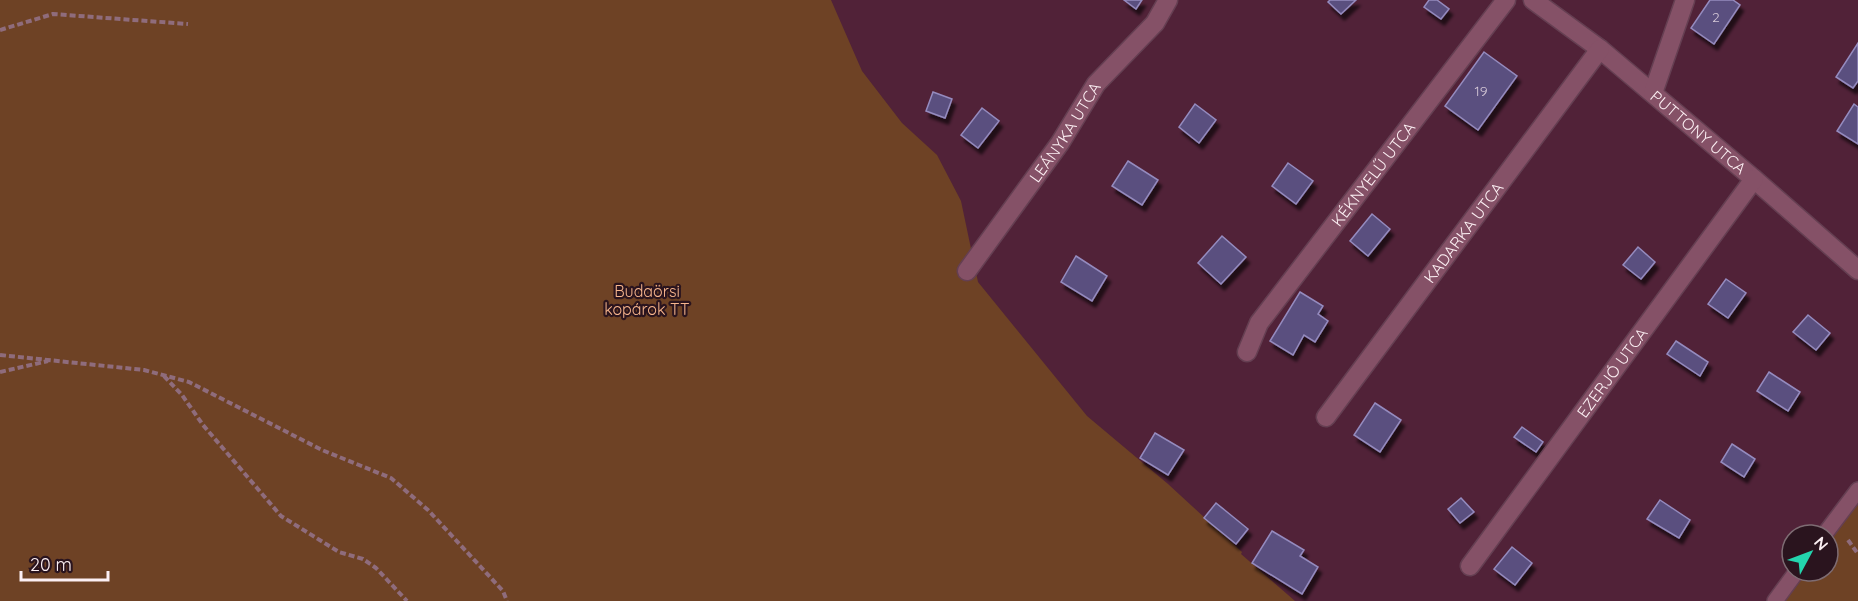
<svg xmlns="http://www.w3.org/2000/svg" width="1858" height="601" viewBox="0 0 1858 601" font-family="Quicksand,sans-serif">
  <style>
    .green { fill: #6e4225 }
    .building { fill: #5a507f; stroke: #958bbf; stroke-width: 1.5; filter: url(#shadow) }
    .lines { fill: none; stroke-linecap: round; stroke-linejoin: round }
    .lane-casing { stroke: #653f52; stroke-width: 18 }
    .street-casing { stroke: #653f52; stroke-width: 21 }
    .path { stroke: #8f6c7c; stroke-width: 4; stroke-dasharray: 6 3; stroke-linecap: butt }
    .lane { stroke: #855167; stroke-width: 15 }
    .street { stroke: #855167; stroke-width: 18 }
    .labels { text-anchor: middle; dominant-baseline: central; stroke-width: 4.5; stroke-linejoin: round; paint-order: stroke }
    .number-label { font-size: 14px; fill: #d4c7d6 }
    .street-label { font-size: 16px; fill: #fceff3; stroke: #2a141e }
    .park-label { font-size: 16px; fill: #f8b68d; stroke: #2a141e }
  </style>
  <defs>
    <filter id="shadow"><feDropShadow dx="3.5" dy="6" stdDeviation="1.5" flood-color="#0009"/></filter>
  </defs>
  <rect width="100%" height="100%" fill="#512238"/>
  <!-- green -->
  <g class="green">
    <polygon points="0,0 831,0 862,71 902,123 937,155 961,201 978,282 1087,416 1168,484 1242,552 1241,554 1295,601 0,601"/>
    <polygon points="1858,498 1858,601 1784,601 1806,571 1828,571 1828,540"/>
  </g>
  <!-- building -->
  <g class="building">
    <polygon points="1124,0 1142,0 1136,9"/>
    <polygon points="1330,0 1356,0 1341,14 1328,2"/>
    <polygon points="1429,0 1437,0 1449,9 1441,19 1424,7"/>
    <polygon points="1710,0 1733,0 1740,5 1714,44 1691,28"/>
    <polygon points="1858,43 1858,81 1853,88 1836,77"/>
    <polygon points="1484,52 1517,76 1478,130 1445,106"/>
    <polygon points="933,92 952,99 945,118 926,111"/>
    <polygon points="1195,104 1216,120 1199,143 1179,127"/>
    <polygon points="1854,104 1858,107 1858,144 1837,131"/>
    <polygon points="982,108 999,121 978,148 961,135"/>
    <polygon points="1128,161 1158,180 1142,205 1112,186"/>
    <polygon points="1288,163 1313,181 1296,204 1272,186"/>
    <polygon points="1372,214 1390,229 1368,256 1350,241"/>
    <polygon points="1222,236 1246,257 1221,284 1198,263"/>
    <polygon points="1638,247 1655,262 1641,279 1623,265"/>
    <polygon points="1076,256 1107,276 1092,301 1061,282"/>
    <polygon points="1726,279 1746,293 1728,318 1708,304"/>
    <polygon points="1300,292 1323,306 1318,314 1328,321 1315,342 1304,335 1293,355 1270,341"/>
    <polygon points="1808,315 1830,333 1816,350 1793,332"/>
    <polygon points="1676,341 1708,362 1700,376 1667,354"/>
    <polygon points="1769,372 1800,392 1788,411 1757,391"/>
    <polygon points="1375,403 1401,420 1380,452 1354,435"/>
    <polygon points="1522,427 1543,442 1536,452 1514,437"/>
    <polygon points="1155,433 1184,450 1168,475 1140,458"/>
    <polygon points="1732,444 1755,459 1744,477 1721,462"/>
    <polygon points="1461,498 1474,512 1460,523 1448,509"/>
    <polygon points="1660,500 1690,520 1679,538 1647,519"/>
    <polygon points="1216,503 1248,529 1236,544 1204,518"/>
    <polygon points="1272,531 1304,550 1300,556 1318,567 1302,594 1252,563"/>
    <polygon points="1512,547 1532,563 1515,585 1494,569"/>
  </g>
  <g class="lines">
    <defs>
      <g id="lane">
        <polyline points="1824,535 1858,490"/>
        <polyline points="1775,601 1797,571"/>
      </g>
      <g id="street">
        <path id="s1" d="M1533 0 1600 49 1754 179 1858 270"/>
        <polyline points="1653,93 1685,0"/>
        <path id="s2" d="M967 271 1060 143 1096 84 1155 23 1168 0"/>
        <path id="s3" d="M1247 352 1259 323 1506 0"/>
        <path id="s4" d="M1326 417 1600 49"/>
        <path id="s5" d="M1470 566 1754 179"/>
      </g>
    </defs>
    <!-- lane casing -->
    <use href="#lane" class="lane-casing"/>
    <!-- street casing -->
    <use href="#street" class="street-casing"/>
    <!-- path -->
    <g class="path">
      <polyline points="0,30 53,14 188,24"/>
      <polyline points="0,355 144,370 189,382 322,450 391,478 428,510 503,591 507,601"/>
      <polyline points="0,372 48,361"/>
      <polyline points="164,376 182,395 203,425 281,516 339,552 363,559 376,568 407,601"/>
      <polyline points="1848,540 1858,554"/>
    </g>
    <!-- lane -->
    <use href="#lane" class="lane"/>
    <!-- street -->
    <use href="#street" class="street"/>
  </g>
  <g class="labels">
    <!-- number labels -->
    <g class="number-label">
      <text x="1716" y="17">2</text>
      <text x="1481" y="91">19</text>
    </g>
    <!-- street labels -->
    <g class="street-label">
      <text stroke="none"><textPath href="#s1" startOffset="212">PUTTONY UTCA</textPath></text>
      <text stroke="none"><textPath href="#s2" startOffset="170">LEÁNYKA UTCA</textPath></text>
      <text stroke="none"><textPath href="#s3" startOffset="219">KÉKNYELŰ UTCA</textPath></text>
      <text stroke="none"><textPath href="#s4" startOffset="230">KADARKA UTCA</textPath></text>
      <text stroke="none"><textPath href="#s5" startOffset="240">EZERJÓ UTCA</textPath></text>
    </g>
    <!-- park labels -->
    <g class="park-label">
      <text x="647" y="291">Budaörsi<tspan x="647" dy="18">kopárok TT</tspan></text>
    </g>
  </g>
  <!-- north arrow -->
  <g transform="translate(1810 553) rotate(49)"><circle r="28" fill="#2a141e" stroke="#7e6c73" stroke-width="1.5"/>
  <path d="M0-4.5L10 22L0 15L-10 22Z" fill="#24d5ae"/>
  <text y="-9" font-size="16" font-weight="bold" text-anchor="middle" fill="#fceff3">N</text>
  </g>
  <!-- scale -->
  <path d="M21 571v9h87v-9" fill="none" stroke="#fceff3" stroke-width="3"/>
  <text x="30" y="571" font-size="18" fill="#fceff3" stroke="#2a141e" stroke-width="4.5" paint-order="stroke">20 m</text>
</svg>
